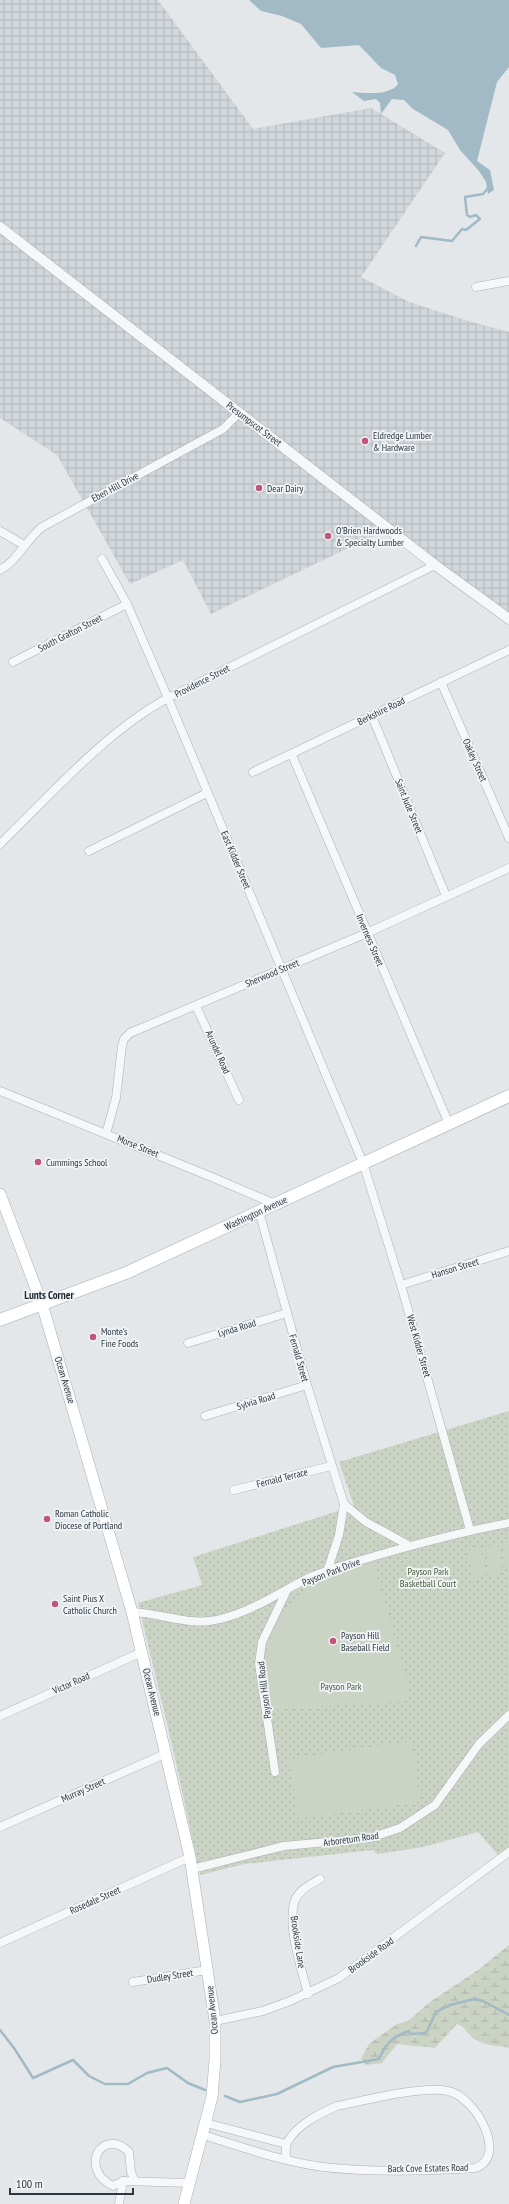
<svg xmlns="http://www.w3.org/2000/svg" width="509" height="2204" viewBox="0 0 509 2204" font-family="'PT Sans Narrow',sans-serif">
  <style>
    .industrial { fill: url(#industrial-grid) }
    .grass { fill: url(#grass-dots) }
    .wetland { fill: url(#wetland-marsh) }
    .pitch { fill: #cbd3c5 }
    .water { fill: #a2bac6 }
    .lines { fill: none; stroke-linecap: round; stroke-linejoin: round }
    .stream { stroke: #a2bac6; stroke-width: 2.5 }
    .minor-casing { stroke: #a9afb4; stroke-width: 9 }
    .tertiary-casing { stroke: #a9afb4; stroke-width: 11 }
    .secondary-casing { stroke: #a9afb4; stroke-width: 12 }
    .primary-casing { stroke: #a3adb4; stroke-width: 13 }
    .minor { stroke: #f5f7f8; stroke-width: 8 }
    .tertiary { stroke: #f5f7f8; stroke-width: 10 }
    .secondary { stroke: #fff; stroke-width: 11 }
    .primary { stroke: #fff; stroke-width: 12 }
    .poi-dot { fill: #c1567a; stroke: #f2f5f7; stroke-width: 1.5 }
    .labels { text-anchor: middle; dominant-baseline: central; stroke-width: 3.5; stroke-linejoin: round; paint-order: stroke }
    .street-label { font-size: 10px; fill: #2d3740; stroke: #f2f5f7 }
    .poi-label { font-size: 10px; fill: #2d3740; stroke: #f2f5f7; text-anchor: start }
    .park-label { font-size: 10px; fill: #475a3b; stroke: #f2f5f7 }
    .neighbourhood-label { font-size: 11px; font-weight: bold; fill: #1e2831; stroke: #f2f5f7 }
  </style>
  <defs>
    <pattern id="industrial-grid" width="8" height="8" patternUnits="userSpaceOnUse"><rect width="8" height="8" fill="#d1d6db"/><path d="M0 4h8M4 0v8" fill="none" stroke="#b4b8bd"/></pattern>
    <pattern id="grass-dots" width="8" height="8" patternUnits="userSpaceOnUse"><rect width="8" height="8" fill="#cbd3c5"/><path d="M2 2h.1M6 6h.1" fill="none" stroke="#afb6aa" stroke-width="1.8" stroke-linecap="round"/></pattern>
    <pattern id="wetland-marsh" width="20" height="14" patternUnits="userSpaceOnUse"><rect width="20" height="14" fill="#cbd3c5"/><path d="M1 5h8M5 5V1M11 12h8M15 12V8" fill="none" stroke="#afb6aa"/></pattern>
  </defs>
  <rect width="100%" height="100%" fill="#e3e7ea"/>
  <!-- industrial -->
  <polygon class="industrial" points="0,0 158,0 253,129 371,108 445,153 361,277 409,302 468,321 509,332 509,615 392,527 211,614 183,560 130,584 57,455 0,418"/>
  <!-- grass -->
  <polygon class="grass" points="509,1411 509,1847 498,1855 478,1832 423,1847 377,1854 373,1850 244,1864 200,1875 173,1749 138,1603 202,1585 193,1557 354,1506 339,1462"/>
  <!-- wetland -->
  <path class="wetland" d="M509 1945V2048C497 2045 483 2046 473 2038 466 2032 466 2027 457 2024L435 2048 397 2044 382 2063 366 2065 361 2059 369 2044 397 2024 408 2021 430 2002 478 1970Z"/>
  <!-- pitch -->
  <g class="pitch">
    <polygon points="509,1542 509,1572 508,1572 502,1544"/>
    <polygon points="498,1545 503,1573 490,1576 485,1547"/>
    <polygon points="481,1548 486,1576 473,1579 467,1550"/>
    <path d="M373 1561 411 1695 406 1701 270 1710C268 1695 263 1677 264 1661 265 1650 270 1640 274 1629 295 1583 328 1575 373 1561Z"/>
    <polygon points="444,1564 448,1582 420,1588 417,1569"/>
    <polygon points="412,1741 420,1802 298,1819 289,1759"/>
  </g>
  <!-- water -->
  <path class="water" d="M249 0H509V67L497 82 477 161 490 170 494 190 488 194 486 182 479 171 460 150 448 130 413 109 404 100 392 99 381 114 380 103 376 99 364 101 352 92C365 93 390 96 398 84L395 75 381 68 359 45 321 48 301 24 282 16 261 11Z"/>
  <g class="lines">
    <!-- stream -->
    <g class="stream">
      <polyline points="416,246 421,237 452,241 462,229 466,230 480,219 476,215 470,217 467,215 465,197 483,194 489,187"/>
      <polyline points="0,2030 14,2048 33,2078 73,2060 89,2076 105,2084 128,2084 147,2073 167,2068 188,2083 205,2090"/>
      <path d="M225 2096 240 2102 277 2094 333 2067 379 2059C386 2043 393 2036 409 2031L410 2034 426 2033 436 2012 450 2005 474 1999 483 2001 509 2015"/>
    </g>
    <defs>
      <g id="minor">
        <polyline points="476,287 509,281"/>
        <polyline points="0,531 24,545"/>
        <polyline points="102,559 127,604 168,698 363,1163 401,1285 470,1530"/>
        <path d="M0 570C18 560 26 540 42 527L223 429 239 413"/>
        <polyline points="13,662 127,604"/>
        <polyline points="441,682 509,838"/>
        <polyline points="372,716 446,896"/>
        <polyline points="292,755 449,1124"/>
        <polyline points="253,772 509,650"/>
        <path d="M0 844C52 794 105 732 168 698L435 565"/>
        <polyline points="89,851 207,793"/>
        <polyline points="196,1006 239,1100"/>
        <polyline points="0,1091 214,1178 275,1204"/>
        <polyline points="106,1134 116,1098 122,1046 124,1039 130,1033 367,933 509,868"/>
        <polyline points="259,1211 307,1385 344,1504 339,1535 327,1572"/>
        <polyline points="401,1285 509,1251"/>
        <polyline points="188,1343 287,1313"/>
        <polyline points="205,1416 307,1385"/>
        <polyline points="234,1490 331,1466"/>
        <polyline points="344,1504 366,1522 410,1546"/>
        <path d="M132 1612C158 1613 185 1624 210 1621 247 1616 280 1591 313 1576 335 1567 359 1561 382 1554 424 1542 466 1531 509 1523"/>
        <polyline points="0,1716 142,1652"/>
        <polyline points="275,1772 259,1664 262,1642 287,1590"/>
        <polyline points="0,1827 167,1753"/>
        <polyline points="192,1869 284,1846 370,1838 400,1828 435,1805 479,1744 509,1715"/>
        <polyline points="0,1943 190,1857"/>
        <polyline points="133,1982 207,1970"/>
        <path d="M308 1994C302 1970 285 1921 296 1898 301 1889 311 1884 320 1879"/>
        <polyline points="215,2021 263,2011 290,2001 339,1978 509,1852"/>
        <polyline points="206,2123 286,2144"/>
        <path d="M203 2135C242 2147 283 2162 323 2167 373 2173 426 2171 475 2168 509 2157 476 2097 448 2091 424 2085 363 2101 337 2106 319 2114 296 2125 287 2143 285 2147 286 2154 286 2158"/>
        <path d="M135 2181 131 2172 129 2152C102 2126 78 2169 113 2186L123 2181 190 2183"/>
        <polyline points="119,2204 123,2181"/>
      </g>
      <polyline id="tertiary" points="0,227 435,565 509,619"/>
      <polyline id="secondary" points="0,1194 42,1304 132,1612 190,1857 215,2021 215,2060 212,2097 184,2204"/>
      <polyline id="primary" points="0,1320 126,1273 509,1096"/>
    </defs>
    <!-- minor casing -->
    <use href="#minor" class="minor-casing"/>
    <!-- tertiary casing -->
    <use href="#tertiary" class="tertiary-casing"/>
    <!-- secondary casing -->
    <use href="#secondary" class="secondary-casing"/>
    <!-- primary casing -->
    <use href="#primary" class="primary-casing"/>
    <!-- minor -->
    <use href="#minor" class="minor"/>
    <!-- tertiary -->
    <use href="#tertiary" class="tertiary"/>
    <!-- secondary -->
    <use href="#secondary" class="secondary"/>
    <!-- primary -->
    <use href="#primary" class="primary"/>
  </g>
  <!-- markers -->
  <g class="poi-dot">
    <circle cx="365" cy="441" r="4"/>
    <circle cx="259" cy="488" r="4"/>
    <circle cx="328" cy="536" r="4"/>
    <circle cx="38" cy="1162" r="4"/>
    <circle cx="93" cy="1337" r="4"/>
    <circle cx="47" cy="1519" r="4"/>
    <circle cx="55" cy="1604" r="4"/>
    <circle cx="333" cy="1641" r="4"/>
  </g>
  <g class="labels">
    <!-- street labels -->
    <g class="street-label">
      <text transform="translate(254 424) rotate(37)">Presumpscot Street</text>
      <text transform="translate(115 487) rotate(-28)">Eben Hill Drive</text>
      <text transform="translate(70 633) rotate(-27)">South Grafton Street</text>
      <text transform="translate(202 681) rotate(-27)">Providence Street</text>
      <text transform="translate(381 711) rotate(-26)">Berkshire Road</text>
      <text transform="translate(475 760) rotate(66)">Oakley Street</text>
      <text transform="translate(409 806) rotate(68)">Saint Jude Street</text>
      <text transform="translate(236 860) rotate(67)">East Kidder Street</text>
      <text transform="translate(370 940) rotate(67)">Inverness Street</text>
      <text transform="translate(272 973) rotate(-23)">Sherwood Street</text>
      <text transform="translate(218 1052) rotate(66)">Arundel Road</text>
      <text transform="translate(138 1146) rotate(22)">Morse Street</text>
      <text transform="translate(256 1213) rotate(-25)">Washington Avenue</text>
      <text transform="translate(455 1268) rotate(-17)">Hanson Street</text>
      <text transform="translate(237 1328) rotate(-17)">Lynda Road</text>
      <text transform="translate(419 1346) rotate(74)">West Kidder Street</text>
      <text transform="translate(299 1358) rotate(74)">Fernald Street</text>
      <text transform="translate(65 1380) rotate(73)">Ocean Avenue</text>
      <text transform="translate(256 1401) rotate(-17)">Sylvia Road</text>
      <text transform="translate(282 1478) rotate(-14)">Fernald Terrace</text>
      <text transform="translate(331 1572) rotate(-21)">Payson Park Drive</text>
      <text transform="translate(71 1683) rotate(-24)">Victor Road</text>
      <text transform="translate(264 1690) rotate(-97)">Payson Hill Road</text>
      <text transform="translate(152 1692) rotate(76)">Ocean Avenue</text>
      <text transform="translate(83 1790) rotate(-24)">Murray Street</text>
      <text transform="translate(351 1839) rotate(-8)">Arboretum Road</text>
      <text transform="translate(95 1900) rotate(-24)">Rosedale Street</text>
      <text transform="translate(298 1942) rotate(81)">Brookside Lane</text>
      <text transform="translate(371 1955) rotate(-36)">Brookside Road</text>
      <text transform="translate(170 1976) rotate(-9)">Dudley Street</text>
      <text transform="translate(212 2010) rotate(-96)">Ocean Avenue</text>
      <text transform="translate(428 2168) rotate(-1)">Back Cove Estates Road</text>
    </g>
    <!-- poi labels -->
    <g class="poi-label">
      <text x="373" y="435">Eldredge Lumber<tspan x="373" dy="12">&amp; Hardware</tspan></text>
      <text x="267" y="488">Dear Dairy</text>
      <text x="336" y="530">O'Brien Hardwoods<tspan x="336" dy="12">&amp; Specialty Lumber</tspan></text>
      <text x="46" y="1162">Cummings School</text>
      <text x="101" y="1331">Monte's<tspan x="101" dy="12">Fine Foods</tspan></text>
      <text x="55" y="1513">Roman Catholic<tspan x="55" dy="12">Diocese of Portland</tspan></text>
      <text x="63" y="1598">Saint Pius X<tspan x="63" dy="12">Catholic Church</tspan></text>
      <text x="341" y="1635">Payson Hill<tspan x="341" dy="12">Baseball Field</tspan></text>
    </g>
    <!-- park labels -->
    <g class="park-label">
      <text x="428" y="1571">Payson Park<tspan x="428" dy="12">Basketball Court</tspan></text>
      <text x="341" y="1686">Payson Park</text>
    </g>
    <!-- neighbourhood labels -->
    <g class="neighbourhood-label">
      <text x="49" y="1295">Lunts Corner</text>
    </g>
  </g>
  <!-- scale -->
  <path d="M10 2188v6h123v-6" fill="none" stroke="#2d3740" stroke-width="2"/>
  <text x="16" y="2188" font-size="12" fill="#2d3740" stroke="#f2f5f7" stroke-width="3" paint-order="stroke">100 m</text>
</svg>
